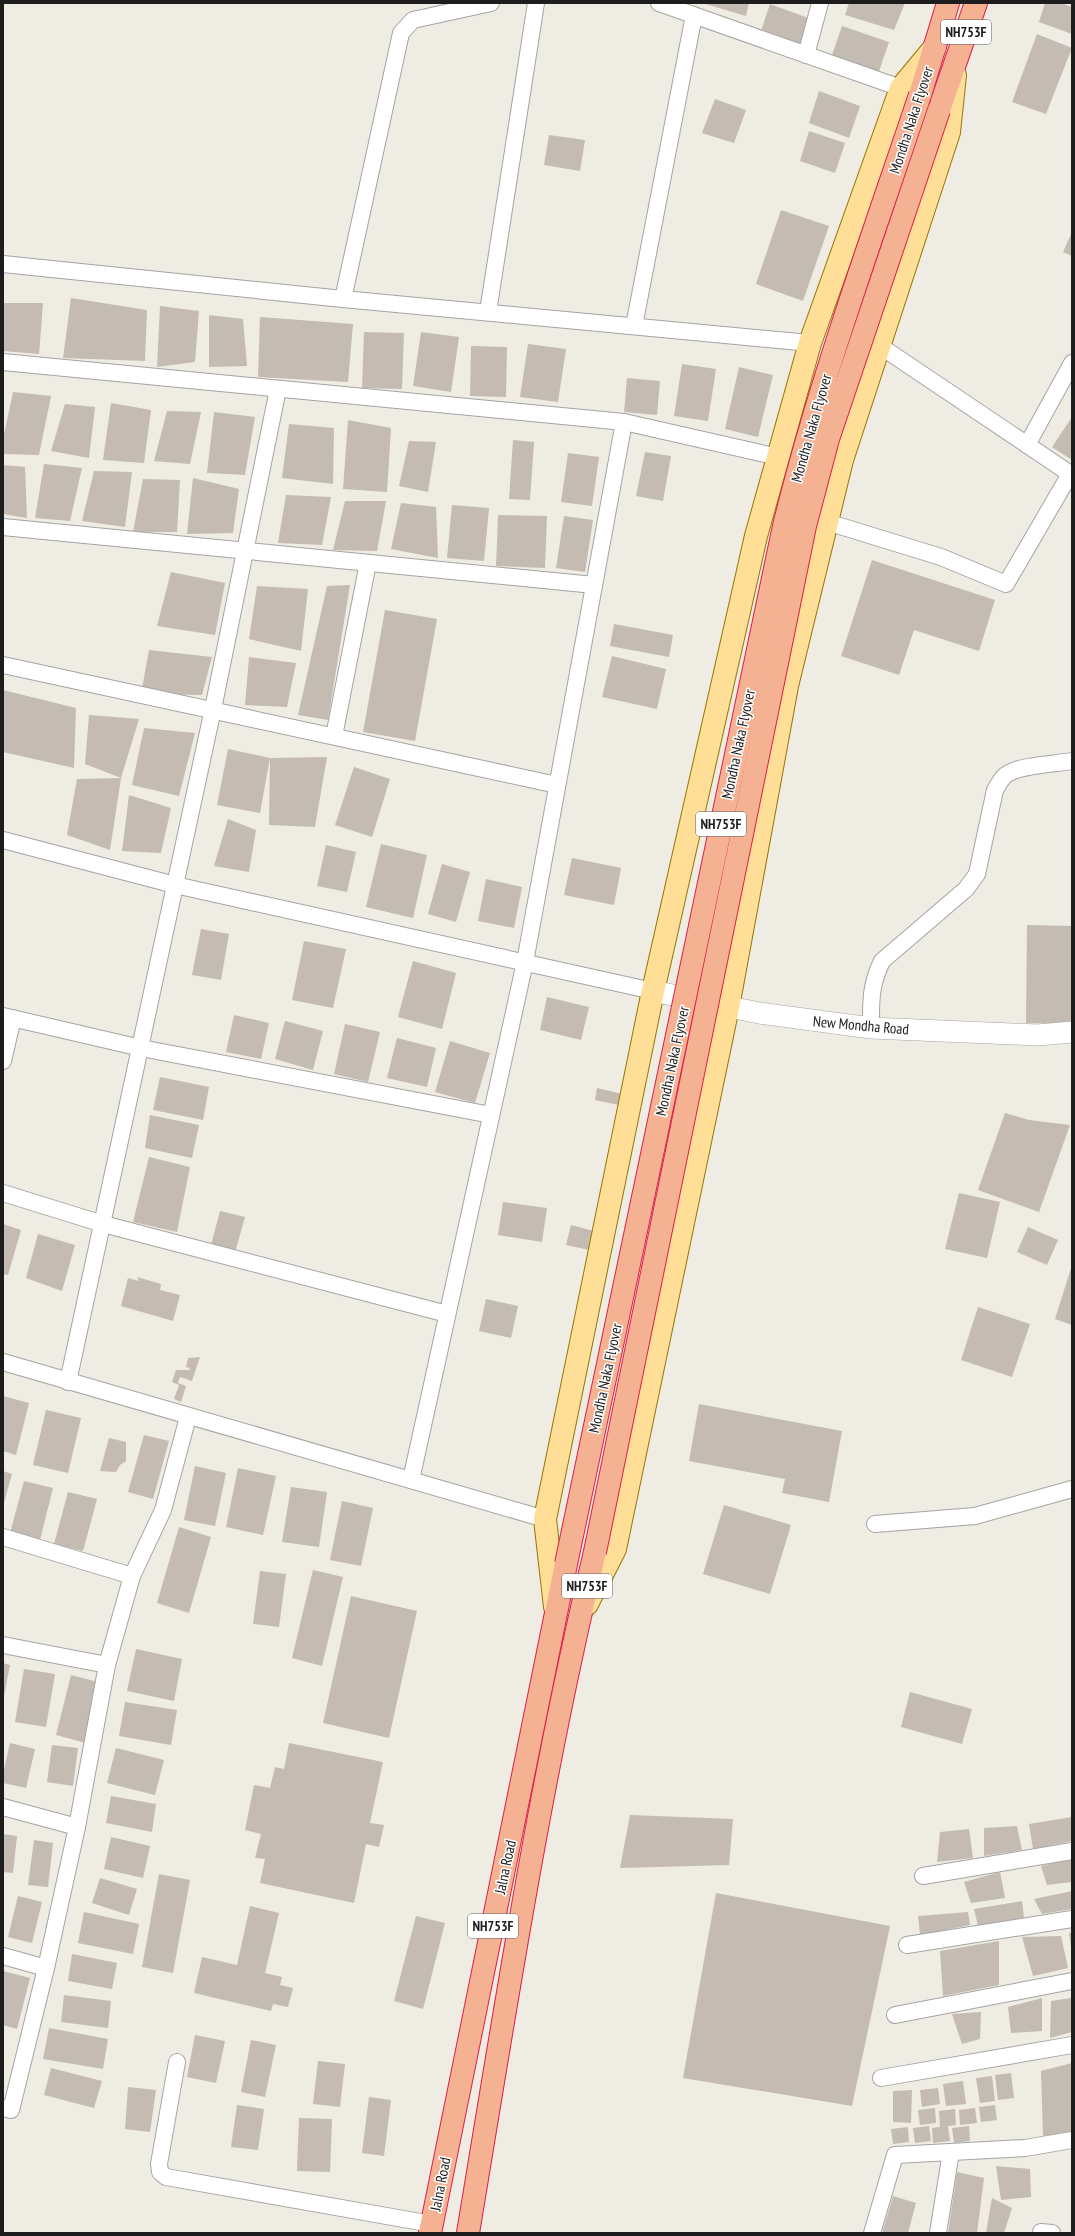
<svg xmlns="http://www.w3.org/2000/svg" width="1075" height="2236" viewBox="0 0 1075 2236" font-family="'PT Sans Narrow',sans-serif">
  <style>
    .building { fill: #c4bbb2 }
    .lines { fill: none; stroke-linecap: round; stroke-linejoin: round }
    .minor-casing { stroke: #a4a4a4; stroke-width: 18 }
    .tertiary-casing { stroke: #a4a4a4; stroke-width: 22 }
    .primary-casing { stroke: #967600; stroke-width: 24 }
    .trunk-casing { stroke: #de1e49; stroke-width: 24 }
    .minor { stroke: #fff; stroke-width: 16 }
    .tertiary { stroke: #fff; stroke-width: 21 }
    .primary { stroke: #ffde98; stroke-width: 22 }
    .trunk { stroke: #f4b293; stroke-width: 22 }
    .trunk-bridge-casing { stroke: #de1e49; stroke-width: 24; stroke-linecap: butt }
    .trunk-bridge { stroke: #f4b293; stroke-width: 22 }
    .labels { text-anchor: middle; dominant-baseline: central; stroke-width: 3; stroke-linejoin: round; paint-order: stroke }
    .shield { fill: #fff; stroke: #616161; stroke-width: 1 }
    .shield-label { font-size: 14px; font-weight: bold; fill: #1d1d1d }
    .street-label { font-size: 15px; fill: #1d1d1d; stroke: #fff }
  </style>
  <rect width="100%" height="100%" fill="#efece3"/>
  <!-- building -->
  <g class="building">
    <polygon points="702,3 749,3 746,16"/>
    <polygon points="849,3 905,3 894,30 845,15"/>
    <polygon points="1045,3 1061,3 1072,7 1072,34 1039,22"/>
    <polygon points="770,4 811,19 801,46 761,31"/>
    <polygon points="842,26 889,42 878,74 831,58"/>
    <polygon points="1037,34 1072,48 1046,114 1012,102"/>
    <polygon points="819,91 860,106 849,138 809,123"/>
    <polygon points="715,99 746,110 734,143 702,133"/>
    <polygon points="809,131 845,143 835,173 800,161"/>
    <polygon points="549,135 585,140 580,171 544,165"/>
    <polygon points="781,210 829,226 803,301 756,284"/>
    <polygon points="1072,232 1072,256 1063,252"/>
    <polygon points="71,298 147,310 145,361 63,358"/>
    <polygon points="3,303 43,303 39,354 3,351"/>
    <polygon points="160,306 199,311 195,362 157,367"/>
    <polygon points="209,315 243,319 247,366 209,367"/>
    <polygon points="260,317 353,324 348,382 258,377"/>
    <polygon points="364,332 404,333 402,389 362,388"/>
    <polygon points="421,332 459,337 451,392 413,386"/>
    <polygon points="528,344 566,349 558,402 520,397"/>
    <polygon points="471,346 507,347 506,397 470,396"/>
    <polygon points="682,364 716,369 708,421 674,416"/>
    <polygon points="739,367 773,375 758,437 725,429"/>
    <polygon points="627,378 660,381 657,415 624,412"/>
    <polygon points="13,392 51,396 39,455 3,454 3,439"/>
    <polygon points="111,403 151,410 144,463 103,460"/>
    <polygon points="65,404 95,407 89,458 51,451"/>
    <polygon points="167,411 201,412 190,464 154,461"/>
    <polygon points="214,412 255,417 245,475 207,473"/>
    <polygon points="1072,417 1072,460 1052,447"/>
    <polygon points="348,420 391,428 387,492 343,489"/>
    <polygon points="289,424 334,428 333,484 282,478"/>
    <polygon points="513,440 534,442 530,500 509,499"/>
    <polygon points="409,441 436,442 428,492 399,486"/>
    <polygon points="645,452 671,456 663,501 636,496"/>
    <polygon points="568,453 599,457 592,506 561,502"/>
    <polygon points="44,464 82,468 70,521 35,518"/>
    <polygon points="3,465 25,467 27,518 3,514"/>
    <polygon points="94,471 132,472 125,527 82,521"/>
    <polygon points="193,478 239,489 233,533 187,534"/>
    <polygon points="143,479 180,480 177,532 133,532"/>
    <polygon points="286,495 331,497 322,545 278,543"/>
    <polygon points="345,501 386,501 377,551 333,550"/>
    <polygon points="401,503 436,507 438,558 391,549"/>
    <polygon points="452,505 489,508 484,561 447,558"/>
    <polygon points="498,515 547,516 545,568 496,566"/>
    <polygon points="564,516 593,520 585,572 556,568"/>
    <polygon points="872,560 995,600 979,651 914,630 899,675 841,656"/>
    <polygon points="171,572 225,583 215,635 157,626"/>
    <polygon points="350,585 328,720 298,715 327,586"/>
    <polygon points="257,586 308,589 301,651 249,639"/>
    <polygon points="385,610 437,619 415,741 363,732"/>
    <polygon points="614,624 673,635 669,657 610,646"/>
    <polygon points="149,650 212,657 202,695 141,694"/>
    <polygon points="612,656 666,669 657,709 602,697"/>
    <polygon points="249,657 296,663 287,707 245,705"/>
    <polygon points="3,690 76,708 74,768 3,752"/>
    <polygon points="89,715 139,719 121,778 85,764"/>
    <polygon points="144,728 195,733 179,796 132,785"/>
    <polygon points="228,749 270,758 260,813 217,805"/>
    <polygon points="327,757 315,827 269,825 270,758"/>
    <polygon points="354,767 390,779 372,837 335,825"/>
    <polygon points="121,778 110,850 67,835 77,779"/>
    <polygon points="129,795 171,808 161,853 122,851"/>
    <polygon points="228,819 256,830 249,872 214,866"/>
    <polygon points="381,844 427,855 413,918 366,907"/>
    <polygon points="326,845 356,852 347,892 317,886"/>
    <polygon points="572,858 621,868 614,905 564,895"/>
    <polygon points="442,864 470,872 456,922 428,914"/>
    <polygon points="486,879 522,887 514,928 478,921"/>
    <polygon points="1027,925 1072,926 1072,1024 1026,1023"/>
    <polygon points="201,929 229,934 221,980 192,975"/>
    <polygon points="304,941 346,949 333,1008 292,1000"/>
    <polygon points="413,961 456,973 442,1029 398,1017"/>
    <polygon points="547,997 589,1007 581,1040 540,1030"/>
    <polygon points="234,1015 269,1023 261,1059 226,1052"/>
    <polygon points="285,1021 323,1031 313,1070 275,1059"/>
    <polygon points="345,1024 380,1032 368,1082 334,1074"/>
    <polygon points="397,1038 436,1048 427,1087 387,1078"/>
    <polygon points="450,1041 490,1053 475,1103 435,1092"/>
    <polygon points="160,1077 209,1087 203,1120 153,1110"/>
    <polygon points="597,1088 627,1095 624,1106 595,1100"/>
    <polygon points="1005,1113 1029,1120 1070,1125 1039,1212 978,1190"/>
    <polygon points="150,1115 199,1125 192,1158 145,1148"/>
    <polygon points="149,1157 190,1167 177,1232 133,1222"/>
    <polygon points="959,1193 1000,1202 987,1258 945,1249"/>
    <polygon points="503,1202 547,1208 542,1242 498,1235"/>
    <polygon points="220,1211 245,1217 234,1256 210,1249"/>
    <polygon points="3,1224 21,1230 8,1275 3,1274"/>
    <polygon points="571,1225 598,1232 594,1251 566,1245"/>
    <polygon points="1028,1227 1058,1240 1047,1265 1017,1252"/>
    <polygon points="38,1234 75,1245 62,1291 26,1278"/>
    <polygon points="1072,1265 1072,1325 1055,1319"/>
    <polygon points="137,1277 161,1284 160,1290 180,1295 173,1321 121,1306 128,1278 139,1281"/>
    <polygon points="486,1299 518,1306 511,1338 479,1331"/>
    <polygon points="978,1307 1030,1324 1012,1377 961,1360"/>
    <polygon points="200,1357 192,1381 180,1377 178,1383 186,1386 181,1402 174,1399 179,1385 172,1382 176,1370 189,1370 190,1368 186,1367 188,1358"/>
    <polygon points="3,1396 29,1403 16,1455 3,1451"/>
    <polygon points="699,1404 842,1431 829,1502 782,1493 785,1479 689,1461"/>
    <polygon points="46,1410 81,1418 68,1473 33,1465"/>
    <polygon points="144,1435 169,1441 153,1499 128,1492"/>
    <polygon points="109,1438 126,1442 126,1461 120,1465 116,1472 100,1471"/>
    <polygon points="195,1466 226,1473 215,1526 184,1520"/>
    <polygon points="238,1468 276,1476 263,1535 226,1527"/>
    <polygon points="3,1471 12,1474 3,1506"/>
    <polygon points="24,1481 53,1488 40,1540 10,1533"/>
    <polygon points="291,1487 327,1492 319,1547 282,1542"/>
    <polygon points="68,1492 97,1499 83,1551 54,1544"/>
    <polygon points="342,1501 373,1508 361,1566 330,1560"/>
    <polygon points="724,1505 791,1525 770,1594 703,1574"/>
    <polygon points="179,1527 211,1537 189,1613 157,1603"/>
    <polygon points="313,1570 343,1577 322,1666 292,1658"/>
    <polygon points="260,1571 286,1574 279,1627 253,1624"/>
    <polygon points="351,1596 417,1611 389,1738 323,1723"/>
    <polygon points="136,1649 182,1659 174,1701 127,1691"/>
    <polygon points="3,1663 10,1665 4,1696 3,1696"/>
    <polygon points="24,1669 55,1674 46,1727 15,1722"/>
    <polygon points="71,1675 102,1683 86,1743 56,1735"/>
    <polygon points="910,1692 972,1709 962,1744 901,1727"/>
    <polygon points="125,1702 177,1710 171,1745 119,1736"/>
    <polygon points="10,1743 35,1749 26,1788 3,1783 3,1774"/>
    <polygon points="289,1743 383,1762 370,1823 384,1825 379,1847 366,1844 354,1903 260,1883 265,1859 255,1858 261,1834 245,1830 254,1785 270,1788 275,1767 284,1769"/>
    <polygon points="52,1745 78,1748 73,1786 47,1782"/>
    <polygon points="116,1748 164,1760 155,1795 107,1783"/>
    <polygon points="111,1796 156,1804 152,1832 106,1823"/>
    <polygon points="630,1815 733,1819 729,1865 620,1868"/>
    <polygon points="1072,1817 1072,1841 1033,1849 1029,1824"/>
    <polygon points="1017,1826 1022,1850 984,1856 984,1828"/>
    <polygon points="969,1829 973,1858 937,1862 940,1832"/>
    <polygon points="3,1834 17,1836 13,1873 3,1872"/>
    <polygon points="111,1837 150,1846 143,1878 104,1869"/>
    <polygon points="34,1840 53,1843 48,1887 28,1885"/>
    <polygon points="1072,1859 1072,1882 1047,1885 1041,1866"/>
    <polygon points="1000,1872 1005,1898 971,1903 964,1882"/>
    <polygon points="159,1874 190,1880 173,1973 142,1967"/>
    <polygon points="100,1878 137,1889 129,1915 92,1903"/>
    <polygon points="1072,1891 1072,1909 1042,1914 1034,1899"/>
    <polygon points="716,1893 890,1926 852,2106 683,2078"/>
    <polygon points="18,1896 42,1902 32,1943 8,1937"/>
    <polygon points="1022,1901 1024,1918 978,1926 974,1909"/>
    <polygon points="250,1906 279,1913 265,1973 282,1977 280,1985 293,1988 288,2007 273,2004 271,2011 194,1993 202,1957 237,1965"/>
    <polygon points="84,1912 139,1924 133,1954 78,1943"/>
    <polygon points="968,1912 970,1925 920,1935 918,1916"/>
    <polygon points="416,1916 445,1923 423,2009 394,2001"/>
    <polygon points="1069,1933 1072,1933 1072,1947 1071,1947"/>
    <polygon points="1061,1936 1068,1968 1033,1976 1022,1937"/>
    <polygon points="999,1941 999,1985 943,1996 940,1951"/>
    <polygon points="72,1954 117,1963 112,1989 68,1981"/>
    <polygon points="3,1971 30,1978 17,2029 3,2025"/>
    <polygon points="64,1995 111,2001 108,2028 61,2022"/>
    <polygon points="1042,1998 1042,2031 1011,2033 1008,2007"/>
    <polygon points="1072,1998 1072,2032 1050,2038 1051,2001"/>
    <polygon points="981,2012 980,2039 962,2044 952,2014"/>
    <polygon points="49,2028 108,2039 103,2069 43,2059"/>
    <polygon points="195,2035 225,2041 216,2083 187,2077"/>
    <polygon points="251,2040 276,2045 265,2097 241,2092"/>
    <polygon points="318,2061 345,2064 340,2107 313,2104"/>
    <polygon points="1072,2063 1072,2132 1043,2136 1041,2071"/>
    <polygon points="51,2068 102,2081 94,2108 44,2095"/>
    <polygon points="1011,2073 1014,2098 998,2100 995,2075"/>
    <polygon points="992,2076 995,2101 980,2103 976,2078"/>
    <polygon points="963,2081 966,2104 946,2106 943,2084"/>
    <polygon points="128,2087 156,2090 150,2132 125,2129"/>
    <polygon points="938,2088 940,2104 922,2107 920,2090"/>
    <polygon points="912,2090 911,2123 893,2122 893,2091"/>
    <polygon points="369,2097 391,2100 384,2156 362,2153"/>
    <polygon points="237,2105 264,2109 258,2150 231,2147"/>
    <polygon points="995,2105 997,2120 981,2122 979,2107"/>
    <polygon points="935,2108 936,2123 920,2125 918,2110"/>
    <polygon points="975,2108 977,2123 960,2125 959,2110"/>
    <polygon points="955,2109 956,2125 948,2126 950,2141 933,2143 932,2128 940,2127 939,2111"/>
    <polygon points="299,2118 332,2119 330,2172 297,2171"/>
    <polygon points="929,2126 931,2141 915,2143 913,2128"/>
    <polygon points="969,2126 970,2141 954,2143 952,2128"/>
    <polygon points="908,2127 909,2142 893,2144 891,2129"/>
    <polygon points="996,2166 1030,2169 1031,2197 1001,2200"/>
    <polygon points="957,2172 984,2178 977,2233 948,2233"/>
    <polygon points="893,2196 916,2203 908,2233 882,2233"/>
    <polygon points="992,2198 1012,2208 1004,2233 986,2233"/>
  </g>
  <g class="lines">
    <defs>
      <g id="minor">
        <polyline points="659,3 901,88"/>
        <polyline points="806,55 820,3"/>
        <polyline points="3,264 343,299 810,343"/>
        <polyline points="343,299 401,33 413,20 491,3"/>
        <polyline points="488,312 536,3"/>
        <polyline points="634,326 694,15"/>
        <polyline points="880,346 1072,475"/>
        <polyline points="3,362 624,422 778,457"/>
        <polyline points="1027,445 1072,363"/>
        <polyline points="827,522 941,557 1006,584 1070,474"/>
        <polyline points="3,527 594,585"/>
        <polyline points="3,665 557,785"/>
        <polyline points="334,736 368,563"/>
        <polyline points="3,840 175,885 653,991"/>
        <polyline points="3,1016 141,1048 491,1115"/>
        <path d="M871 1028C871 1002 870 986 882 961L966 889 977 874 995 790C999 784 1002 776 1009 773 1023 765 1055 764 1072 761"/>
        <polyline points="3,1061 13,1018"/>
        <polyline points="3,1193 103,1224 447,1314"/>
        <polyline points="3,1362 545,1519"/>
        <polyline points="68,1382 213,709 278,389"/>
        <polyline points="411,1480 525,962 624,422"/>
        <polyline points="875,1524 975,1516 1072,1489"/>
        <polyline points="3,1537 132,1576"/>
        <polyline points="3,1645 107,1665"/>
        <polyline points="3,1807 77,1827"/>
        <polyline points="923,1876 1072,1851"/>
        <polyline points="907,1945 1072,1919"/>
        <polyline points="3,1956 46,1968"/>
        <polyline points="895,2015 1072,1981"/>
        <polyline points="177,2062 159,2164 160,2172 166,2177 432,2224"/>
        <polyline points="881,2078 1072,2045"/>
        <polyline points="3,2108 11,2110 46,1968 77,1827 107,1665 132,1576 163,1510 188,1417"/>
        <polyline points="1041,2232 1052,2233"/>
        <polyline points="872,2233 895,2155 1025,2148 1072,2140"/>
        <polyline points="938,2233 951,2152"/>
      </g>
      <polyline id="tertiary" points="653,991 759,1013 871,1028 1038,1035 1072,1032"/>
      <g id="primary">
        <polyline points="587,1604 615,1549 728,1007 787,686 842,460 949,132 955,75"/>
        <polyline points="555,1607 545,1519 653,991 756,536 810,343 901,88 935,47"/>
      </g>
      <g id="trunk">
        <polyline points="920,95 948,3"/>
        <polyline points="939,110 976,3"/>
        <polyline points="430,2233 566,1564"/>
        <path d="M468 2233C506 2005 541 1776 595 1552"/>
      </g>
    </defs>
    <!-- minor casing -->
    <use href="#minor" class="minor-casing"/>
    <!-- tertiary casing -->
    <use href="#tertiary" class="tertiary-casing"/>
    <!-- primary casing -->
    <use href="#primary" class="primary-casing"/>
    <!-- trunk casing -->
    <use href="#trunk" class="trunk-casing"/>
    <!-- minor -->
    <use href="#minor" class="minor"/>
    <!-- tertiary -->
    <use href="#tertiary" class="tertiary"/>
    <!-- primary -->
    <use href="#primary" class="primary"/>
    <!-- trunk -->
    <use href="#trunk" class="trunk"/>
    <defs>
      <g id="trunk-bridge">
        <polyline points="595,1552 805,526 828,439 939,110"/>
        <path d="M566 1564 784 526C820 380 872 238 920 95"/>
      </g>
    </defs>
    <!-- trunk-bridge casing -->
    <use href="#trunk-bridge" class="trunk-bridge-casing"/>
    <!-- trunk-bridge -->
    <use href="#trunk-bridge" class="trunk-bridge"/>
  </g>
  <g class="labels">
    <!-- shield labels -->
    <g class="shield">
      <rect x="941" y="20" width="50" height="24" rx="3"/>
      <rect x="696" y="812" width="50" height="24" rx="3"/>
      <rect x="562" y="1574" width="50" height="24" rx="3"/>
      <rect x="468" y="1914" width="50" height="24" rx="3"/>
    </g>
    <g class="shield-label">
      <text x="966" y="32">NH753F</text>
      <text x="721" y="824">NH753F</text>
      <text x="587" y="1586">NH753F</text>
      <text x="493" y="1926">NH753F</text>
    </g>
    <!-- street labels -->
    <g class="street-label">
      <text transform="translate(911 120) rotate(-72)">Mondha Naka Flyover</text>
      <text transform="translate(811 428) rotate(-74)">Mondha Naka Flyover</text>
      <text transform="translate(738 744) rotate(-78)">Mondha Naka Flyover</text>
      <text transform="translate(861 1025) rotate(5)">New Mondha Road</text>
      <text transform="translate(672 1061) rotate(-78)">Mondha Naka Flyover</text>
      <text transform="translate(605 1378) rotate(-78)">Mondha Naka Flyover</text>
      <text transform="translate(505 1867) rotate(-78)">Jalna Road</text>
      <text transform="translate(440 2184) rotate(-79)">Jalna Road</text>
    </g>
  </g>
  <!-- border -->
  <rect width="1075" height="2236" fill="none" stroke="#1d1d1d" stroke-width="8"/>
</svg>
